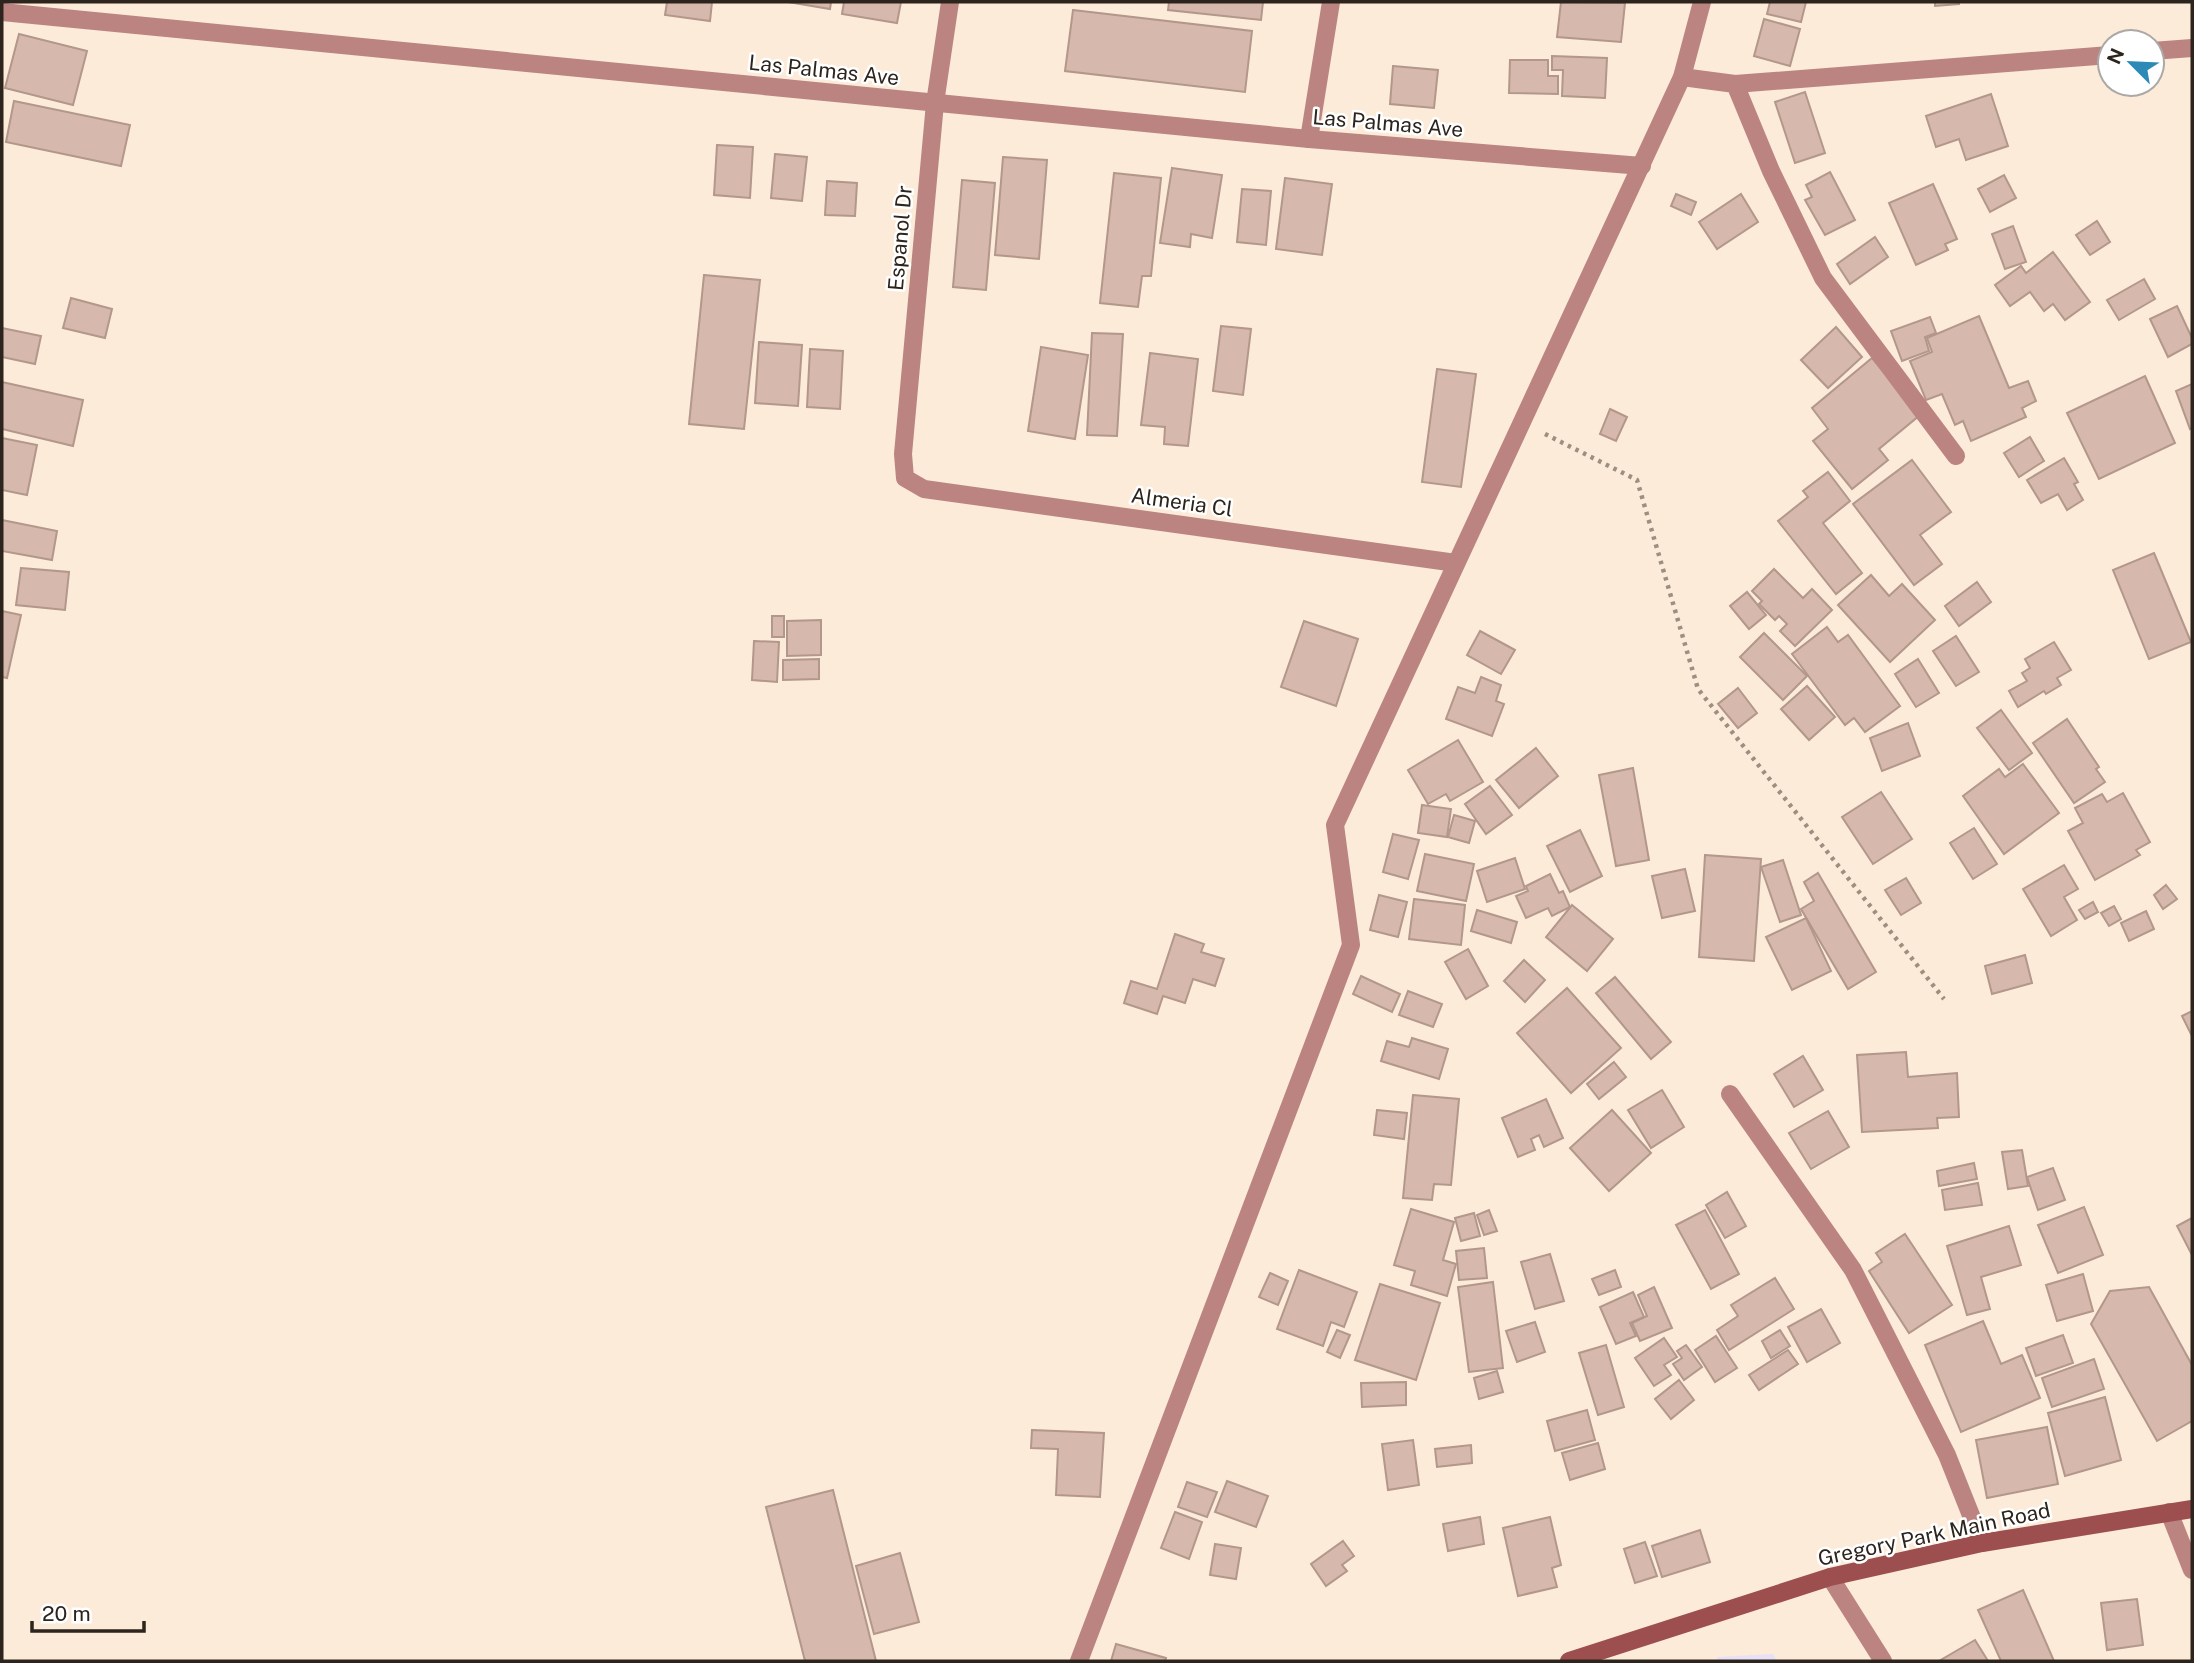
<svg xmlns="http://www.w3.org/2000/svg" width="2194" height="1663" viewBox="0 0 2194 1663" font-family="'Public Sans',sans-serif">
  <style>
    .commercial { fill: #e8e0f6 }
    .building { fill: #d6b9ac; stroke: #b2978a; stroke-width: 2 }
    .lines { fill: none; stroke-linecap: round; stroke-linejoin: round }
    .path { stroke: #9c8f81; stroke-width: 4.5; stroke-dasharray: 3.5 5; stroke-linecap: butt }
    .street { stroke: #bb8481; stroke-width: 18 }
    .secondary { stroke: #9c4f4e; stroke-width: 18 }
    .labels { text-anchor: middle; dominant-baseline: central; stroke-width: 5; stroke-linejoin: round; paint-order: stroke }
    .street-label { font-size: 21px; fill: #2d251d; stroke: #fff }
  </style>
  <rect width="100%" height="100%" fill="#fcebd9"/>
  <!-- commercial -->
  <polygon class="commercial" points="1773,1654 1777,1661 1718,1661 1717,1657"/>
  <!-- building -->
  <g class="building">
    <polygon points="667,2 712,2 710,21 665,15"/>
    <polygon points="788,2 831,2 830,9"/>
    <polygon points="844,2 901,2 897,23 842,14"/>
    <polygon points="1169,2 1263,2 1261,20 1168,10"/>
    <polygon points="1561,2 1625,3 1621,42 1557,37"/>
    <polygon points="1770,2 1806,2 1801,22 1767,14"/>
    <polygon points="1935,2 1959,2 1959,4 1935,6"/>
    <polygon points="1073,10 1252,31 1245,92 1065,71"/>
    <polygon points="1764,19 1800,29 1790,66 1754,56"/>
    <polygon points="19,34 87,51 73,105 5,88"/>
    <polygon points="1552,56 1607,58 1605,98 1562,96 1563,70 1552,70"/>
    <polygon points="1510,60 1548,60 1548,76 1558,76 1558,94 1509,93"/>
    <polygon points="1393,66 1438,70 1434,108 1390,104"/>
    <polygon points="1805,92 1825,153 1795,163 1775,102"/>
    <polygon points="1991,94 2008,146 1966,160 1959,139 1936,147 1926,116"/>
    <polygon points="14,101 130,125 121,166 6,142"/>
    <polygon points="717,145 753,147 750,198 714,195"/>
    <polygon points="775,154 807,157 802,201 771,198"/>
    <polygon points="1003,157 1047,160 1039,259 995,255"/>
    <polygon points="1172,168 1222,175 1212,238 1191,234 1190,247 1160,243"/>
    <polygon points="1830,172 1855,220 1825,235 1805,200 1812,197 1806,185"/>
    <polygon points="1114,173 1161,178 1151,276 1142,276 1138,307 1100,303"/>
    <polygon points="2004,175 2016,198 1990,212 1978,189"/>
    <polygon points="1285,178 1332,184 1322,255 1276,249"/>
    <polygon points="962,180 995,183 986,290 953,287"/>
    <polygon points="827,181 857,183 855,216 825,215"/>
    <polygon points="1933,184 1957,239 1945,244 1948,250 1916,265 1889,203"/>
    <polygon points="1242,189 1271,191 1266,245 1237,242"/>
    <polygon points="1676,194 1696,202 1691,215 1671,206"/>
    <polygon points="1741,194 1758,222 1717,249 1699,222"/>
    <polygon points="2097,221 2110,242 2090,255 2076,235"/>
    <polygon points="2013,226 2026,262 2005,269 1992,234"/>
    <polygon points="1875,237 1888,257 1850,284 1837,264"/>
    <polygon points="2053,252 2090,302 2065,320 2053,304 2044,311 2030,292 2010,306 1995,285 2021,266 2026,273"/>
    <polygon points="704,275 760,280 744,429 689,424"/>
    <polygon points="2144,279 2155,299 2119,320 2107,300"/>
    <polygon points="71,298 112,309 105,338 63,328"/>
    <polygon points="2177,306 2192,338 2192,344 2168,357 2150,319"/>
    <polygon points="1979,316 2009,388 2028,381 2036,401 2022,408 2026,417 1971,441 1963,421 1955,425 1942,394 1926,400 1910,361 1932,352 1927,338"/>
    <polygon points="1930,317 1936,333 1925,337 1929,351 1902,361 1891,331"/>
    <polygon points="1221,326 1251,329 1243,395 1213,391"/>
    <polygon points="1836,327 1862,357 1828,388 1801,360"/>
    <polygon points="2,328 41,336 35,364 2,357"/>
    <polygon points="1092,333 1123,334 1117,436 1087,435"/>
    <polygon points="759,342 802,345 798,406 755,403"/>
    <polygon points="1041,347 1088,355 1075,439 1028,431"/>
    <polygon points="810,349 843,351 840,409 807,407"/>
    <polygon points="1150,353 1198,359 1188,446 1164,444 1165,427 1141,425"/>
    <polygon points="1872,358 1920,415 1879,449 1888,460 1852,489 1813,441 1828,429 1812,408"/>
    <polygon points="1437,369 1476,374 1461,487 1422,482"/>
    <polygon points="2145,376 2175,443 2099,479 2067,413"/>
    <polygon points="2,382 83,400 73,446 2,429"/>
    <polygon points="2192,384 2192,428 2190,429 2176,391"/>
    <polygon points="1610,409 1627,417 1616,441 1600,434"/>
    <polygon points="2030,437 2044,461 2019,477 2004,453"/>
    <polygon points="2,438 37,445 27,495 2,490"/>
    <polygon points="2064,458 2078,482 2074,484 2083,500 2067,510 2058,494 2041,503 2027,480"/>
    <polygon points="1912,460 1951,512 1920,535 1942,564 1914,585 1853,504"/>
    <polygon points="1828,472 1850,501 1823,523 1862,573 1836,594 1778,521 1808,497 1803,491"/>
    <polygon points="2,520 57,531 52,560 2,551"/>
    <polygon points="2154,553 2191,642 2149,659 2113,570"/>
    <polygon points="21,568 69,572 65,610 16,605"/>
    <polygon points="1774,569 1803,598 1812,589 1832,610 1795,646 1780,631 1787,624 1779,616 1775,620 1759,604 1762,601 1752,591"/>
    <polygon points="1871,575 1889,596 1902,584 1935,620 1890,662 1838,605"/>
    <polygon points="1977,582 1991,602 1959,626 1945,606"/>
    <polygon points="1747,592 1766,615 1749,629 1730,606"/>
    <polygon points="2,611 21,615 7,678 2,677"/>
    <rect x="772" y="616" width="12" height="21"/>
    <polygon points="821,620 821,655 787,656 787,621"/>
    <polygon points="1304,621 1358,639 1336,706 1281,687"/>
    <polygon points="1827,627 1838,642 1848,635 1900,706 1865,732 1854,718 1845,725 1792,654"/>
    <polygon points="1480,631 1515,650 1501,674 1467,655"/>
    <polygon points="1764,633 1807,676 1783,700 1740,657"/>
    <polygon points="1956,636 1979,672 1956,686 1933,651"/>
    <polygon points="754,641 779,642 777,682 752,680"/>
    <polygon points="2054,642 2071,670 2057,678 2061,685 2046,694 2044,691 2018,707 2009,691 2027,681 2022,673 2030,668 2025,659"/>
    <polygon points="819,659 819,679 783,680 783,660"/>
    <polygon points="1918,659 1939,693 1916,707 1895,674"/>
    <polygon points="1481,677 1501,685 1496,701 1504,704 1492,736 1446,719 1458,687 1475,693"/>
    <polygon points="1807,686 1835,717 1809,740 1781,709"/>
    <polygon points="1738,688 1757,713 1738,728 1718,704"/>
    <polygon points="2001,710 2032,753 2009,770 1977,728"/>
    <polygon points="2067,719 2099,767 2096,769 2105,782 2074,803 2033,743"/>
    <polygon points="1908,723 1920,756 1882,771 1870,738"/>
    <polygon points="1458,740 1483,782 1450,801 1446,794 1428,804 1408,770"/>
    <polygon points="1536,748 1558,776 1519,808 1496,780"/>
    <polygon points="2023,764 2059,813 2004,854 1963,796 1999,769 2005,777"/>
    <polygon points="1633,768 1649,860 1616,866 1599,775"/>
    <polygon points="1490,786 1512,815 1486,834 1465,804"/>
    <polygon points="1881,792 1912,839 1873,864 1842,817"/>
    <polygon points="2123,793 2150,842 2136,850 2140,855 2095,880 2068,831 2083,823 2075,808 2102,794 2107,802"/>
    <polygon points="1422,805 1451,809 1447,837 1418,833"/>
    <polygon points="1454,815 1475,821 1469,843 1448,837"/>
    <polygon points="1974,828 1997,864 1973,879 1950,843"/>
    <polygon points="1580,830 1602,876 1570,892 1547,846"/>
    <polygon points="1393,834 1419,840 1408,879 1383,872"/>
    <polygon points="1425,854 1474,864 1466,901 1417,891"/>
    <polygon points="1705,855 1761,859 1754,961 1699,957"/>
    <polygon points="1515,858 1525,889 1487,902 1477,871"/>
    <polygon points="1783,860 1801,915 1780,922 1761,867"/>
    <polygon points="2064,865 2078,889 2064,897 2077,920 2051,936 2023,889"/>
    <polygon points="1685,869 1695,911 1662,918 1652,876"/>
    <polygon points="1818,873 1876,972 1848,989 1801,909 1814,901 1804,882"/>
    <polygon points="1550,874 1559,893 1563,891 1570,907 1552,916 1548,908 1526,918 1516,896 1528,891 1526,886"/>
    <polygon points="1906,878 1921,903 1901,915 1885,890"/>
    <polygon points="2166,885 2177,899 2163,909 2154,895"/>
    <polygon points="1379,895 1407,902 1398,937 1370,930"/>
    <polygon points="1414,899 1465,905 1461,945 1409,939"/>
    <polygon points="2093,902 2098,912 2085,919 2079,910"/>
    <polygon points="1572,905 1613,939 1587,971 1546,937"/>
    <polygon points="2114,906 2121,919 2109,926 2101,913"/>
    <polygon points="1477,910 1517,922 1511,943 1471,931"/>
    <polygon points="2146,911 2154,929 2129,941 2121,923"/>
    <polygon points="1806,918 1831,971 1792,990 1766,937"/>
    <polygon points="1175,934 1204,944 1201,952 1224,959 1215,986 1193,979 1185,1003 1163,996 1157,1014 1124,1003 1131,981 1157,989"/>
    <polygon points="1468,949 1488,986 1466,999 1445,962"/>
    <polygon points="2025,955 2032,983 1992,994 1985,966"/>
    <polygon points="1524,960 1545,980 1525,1002 1504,981"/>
    <polygon points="1361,976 1400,994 1392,1012 1353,994"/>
    <polygon points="1615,977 1671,1042 1651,1059 1596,993"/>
    <polygon points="1567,988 1621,1048 1571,1093 1517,1033"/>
    <polygon points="1408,991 1442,1004 1433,1027 1399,1015"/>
    <polygon points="2192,1011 2192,1036 2182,1016"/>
    <polygon points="1412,1038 1448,1049 1439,1079 1381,1061 1387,1041 1409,1047"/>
    <polygon points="1906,1052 1908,1077 1957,1073 1959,1117 1937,1118 1938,1128 1862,1132 1857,1055"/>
    <polygon points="1803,1056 1823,1090 1794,1107 1774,1074"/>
    <polygon points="1614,1062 1626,1077 1599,1099 1587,1084"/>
    <polygon points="1662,1090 1684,1127 1651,1148 1628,1110"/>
    <polygon points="1413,1095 1459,1099 1451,1185 1434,1184 1432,1200 1403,1198"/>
    <polygon points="1546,1099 1563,1138 1544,1147 1539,1135 1531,1139 1535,1150 1518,1157 1502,1118"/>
    <polygon points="1377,1110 1407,1113 1404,1139 1374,1135"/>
    <polygon points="1612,1110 1651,1153 1609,1191 1570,1148"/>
    <polygon points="1828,1111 1849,1147 1811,1169 1789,1133"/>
    <polygon points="2022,1150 2028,1186 2008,1189 2002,1152"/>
    <polygon points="1974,1163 1977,1179 1939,1186 1937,1171"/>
    <polygon points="2053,1168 2065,1200 2038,1210 2027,1177"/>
    <polygon points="1978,1183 1982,1205 1945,1210 1942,1190"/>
    <polygon points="1727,1192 1746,1226 1725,1238 1706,1205"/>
    <polygon points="2084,1207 2103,1255 2058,1273 2038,1225"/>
    <polygon points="1411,1209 1454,1222 1443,1260 1456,1264 1447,1296 1411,1285 1415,1271 1394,1265"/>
    <polygon points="1489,1210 1497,1231 1484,1235 1477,1215"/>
    <polygon points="1705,1210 1739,1274 1711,1289 1676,1225"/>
    <polygon points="1474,1213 1480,1236 1461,1241 1455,1218"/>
    <polygon points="2192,1218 2192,1255 2177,1226"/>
    <polygon points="2009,1226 2021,1265 1981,1277 1990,1309 1967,1315 1947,1246"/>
    <polygon points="1905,1234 1952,1305 1909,1333 1869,1271 1882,1262 1876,1253"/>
    <polygon points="1484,1248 1487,1278 1459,1280 1456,1251"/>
    <polygon points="1550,1254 1564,1301 1535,1309 1521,1262"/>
    <polygon points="1299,1270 1357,1292 1344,1327 1331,1322 1323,1346 1277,1329"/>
    <polygon points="1615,1270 1621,1287 1599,1295 1592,1279"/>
    <polygon points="1270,1273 1288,1281 1278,1305 1259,1297"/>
    <polygon points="2083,1274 2093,1311 2057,1321 2046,1285"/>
    <polygon points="1775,1278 1794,1309 1729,1350 1717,1330 1738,1316 1731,1305"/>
    <polygon points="1493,1282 1503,1368 1469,1372 1458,1287"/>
    <polygon points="1380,1284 1440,1303 1416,1380 1355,1360"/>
    <polygon points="1654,1287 1672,1328 1640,1341 1632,1323 1647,1316 1638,1295"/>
    <polygon points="2149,1287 2192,1365 2192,1421 2157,1441 2091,1324 2110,1291"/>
    <polygon points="1633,1292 1644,1317 1630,1323 1636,1336 1616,1344 1600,1307"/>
    <polygon points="1821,1309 1840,1343 1807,1362 1788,1327"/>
    <polygon points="1983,1321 2001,1364 2022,1355 2040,1398 1961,1432 1925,1345"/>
    <polygon points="1535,1322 1545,1352 1517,1362 1506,1331"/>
    <polygon points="1337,1330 1350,1335 1340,1358 1327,1352"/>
    <polygon points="1780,1330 1790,1346 1771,1358 1762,1341"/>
    <polygon points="2063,1335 2073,1363 2036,1376 2026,1348"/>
    <polygon points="1716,1336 1737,1368 1715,1382 1695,1350"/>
    <polygon points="1664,1338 1677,1357 1664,1365 1671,1375 1654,1386 1635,1358"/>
    <polygon points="1606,1345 1624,1407 1598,1415 1579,1353"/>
    <polygon points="1686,1345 1702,1367 1684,1380 1673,1364 1682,1358 1677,1351"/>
    <polygon points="1788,1350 1798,1364 1759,1390 1749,1375"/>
    <polygon points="2094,1359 2104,1389 2052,1407 2042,1378"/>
    <polygon points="1497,1371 1503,1392 1479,1399 1474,1378"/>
    <polygon points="1679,1380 1694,1400 1671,1419 1655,1399"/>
    <polygon points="1406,1382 1406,1405 1362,1407 1361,1383"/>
    <polygon points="2105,1397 2121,1460 2065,1476 2048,1413"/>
    <polygon points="1587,1410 1595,1440 1555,1451 1547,1421"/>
    <polygon points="2047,1427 2058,1484 1987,1498 1976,1440"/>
    <polygon points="1032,1430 1104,1433 1100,1497 1056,1495 1058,1449 1031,1448"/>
    <polygon points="1413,1440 1419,1485 1388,1490 1382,1444"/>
    <polygon points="1598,1443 1605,1469 1570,1480 1562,1453"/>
    <polygon points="1471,1445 1472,1463 1437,1467 1435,1449"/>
    <polygon points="1227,1481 1268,1496 1256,1527 1215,1512"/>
    <polygon points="1187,1482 1217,1492 1207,1517 1178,1507"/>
    <polygon points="833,1490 876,1661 805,1661 766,1507"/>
    <polygon points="1175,1512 1202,1522 1189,1559 1161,1548"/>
    <polygon points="1480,1517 1484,1544 1448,1551 1443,1524"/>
    <polygon points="1550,1517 1561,1565 1552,1568 1557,1587 1518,1596 1503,1528"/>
    <polygon points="1700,1530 1710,1562 1662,1577 1652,1546"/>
    <polygon points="1343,1541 1354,1556 1342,1565 1347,1571 1326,1586 1311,1564"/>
    <polygon points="1645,1542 1657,1576 1635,1583 1624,1549"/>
    <polygon points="1215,1544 1241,1548 1236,1579 1210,1575"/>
    <polygon points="900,1553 919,1622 874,1634 856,1566"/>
    <polygon points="2023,1590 2054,1661 2001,1661 1978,1610"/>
    <polygon points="2137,1599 2143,1645 2107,1650 2101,1603"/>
    <polygon points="1975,1640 1988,1661 1939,1661"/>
    <polygon points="1116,1644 1166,1658 1165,1661 1111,1661"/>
  </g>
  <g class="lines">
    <!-- path -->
    <polyline class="path" points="1545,434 1637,480 1698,689 1944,999"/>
    <!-- street -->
    <g class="street">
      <polyline points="950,2 935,103 903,454 905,478 924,489 1456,563"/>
      <polyline points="2,12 1309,139 1642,166"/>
      <polyline points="2152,51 2192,48"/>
      <polyline points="1682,77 1735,84 1771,171 1823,278 1956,456"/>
      <polyline points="1735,84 2110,55"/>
      <polyline points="1309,139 1331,2"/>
      <polyline points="1730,1094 1853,1270 1947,1455 1982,1543"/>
      <polyline points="2169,1512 2192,1570"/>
      <polyline points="1830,1577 1883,1661"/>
      <polyline points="1079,1661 1351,945 1335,825 1682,77 1702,2"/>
    </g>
    <!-- secondary -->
    <polyline class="secondary" points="1569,1661 1830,1577 1982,1543 2192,1509"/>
  </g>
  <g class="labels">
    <!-- street labels -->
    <g class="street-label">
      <text transform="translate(824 70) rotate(6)">Las Palmas Ave</text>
      <text transform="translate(1388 123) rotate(5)">Las Palmas Ave</text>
      <text transform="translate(900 238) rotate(-85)">Espanol Dr</text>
      <text transform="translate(1182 502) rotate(8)">Almeria Cl</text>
      <text transform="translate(1934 1534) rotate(-12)">Gregory Park Main Road</text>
    </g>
  </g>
  <!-- border -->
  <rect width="2194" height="1663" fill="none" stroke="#2d251d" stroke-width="7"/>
  <!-- north arrow -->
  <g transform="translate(2131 63) rotate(294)"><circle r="33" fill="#ffffff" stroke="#aba8a5" stroke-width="2"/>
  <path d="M0-5L12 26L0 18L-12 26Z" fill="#2d89b6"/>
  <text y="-10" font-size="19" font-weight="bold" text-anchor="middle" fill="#2d251d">N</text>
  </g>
  <!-- scale -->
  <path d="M32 1621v10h112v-10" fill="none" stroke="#2d251d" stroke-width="3.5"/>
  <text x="42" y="1621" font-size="21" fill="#2d251d" stroke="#ffffff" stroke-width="5" paint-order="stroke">20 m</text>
</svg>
